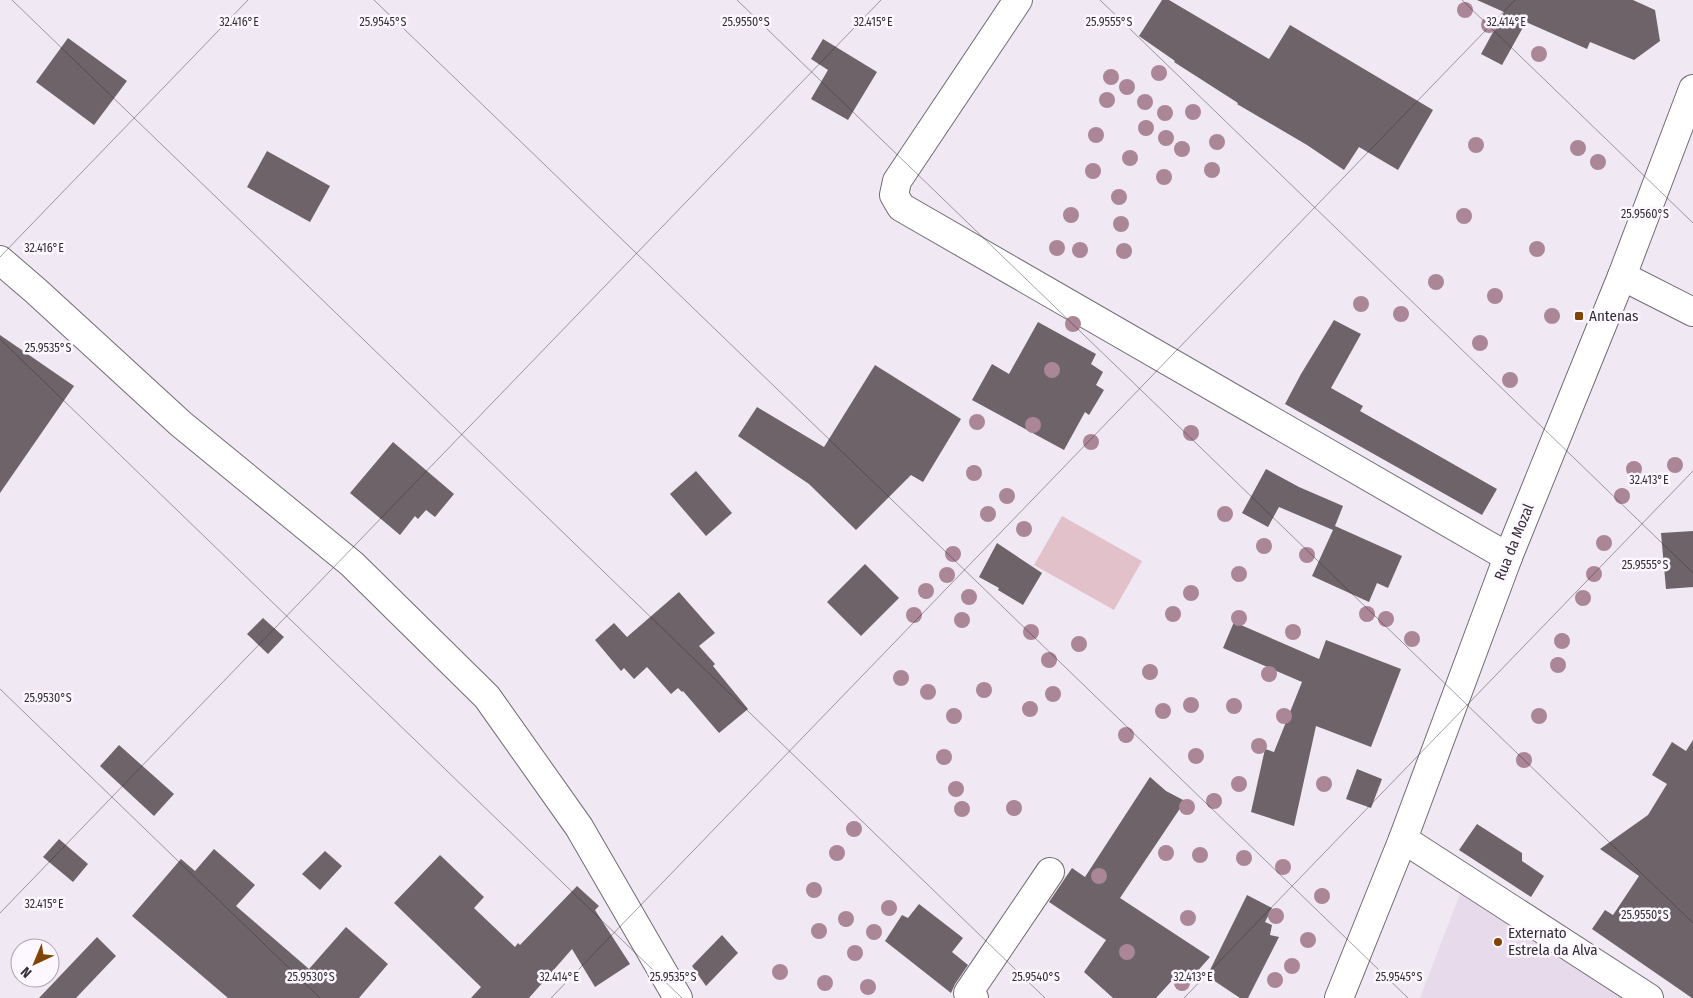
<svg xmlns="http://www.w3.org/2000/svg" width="1693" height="998" viewBox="0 0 1693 998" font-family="'Fira Sans Condensed',sans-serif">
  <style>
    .built { fill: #e7dbeb }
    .green { fill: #e3c1cb }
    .building { fill: #6d6369 }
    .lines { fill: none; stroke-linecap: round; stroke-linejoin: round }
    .minor-casing { stroke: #726b74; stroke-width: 30 }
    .major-casing { stroke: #726b74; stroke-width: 30 }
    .minor { stroke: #fff; stroke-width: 28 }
    .major { stroke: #fff; stroke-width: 28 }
    .tree { fill: #ab8697 }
    .ticks { fill: none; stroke: #322f33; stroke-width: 1; stroke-opacity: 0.45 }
    .poi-dot { fill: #824402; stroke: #fdf7ff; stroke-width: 2 }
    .labels { text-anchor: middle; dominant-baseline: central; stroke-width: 5; stroke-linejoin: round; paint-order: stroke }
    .poi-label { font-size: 15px; fill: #322f33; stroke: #fdf7ff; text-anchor: start }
    .street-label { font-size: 15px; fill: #322f33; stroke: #fdf7ff }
    .ticks-label { font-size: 12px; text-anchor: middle; fill: #322f33; stroke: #fdf7ff; stroke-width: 5; stroke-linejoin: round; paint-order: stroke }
  </style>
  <rect width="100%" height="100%" fill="#f0e9f3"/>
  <!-- built -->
  <polygon class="built" points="1463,886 1643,998 1420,998"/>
  <!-- green -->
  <polygon class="green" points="1062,516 1142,561 1114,610 1034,565"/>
  <!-- building -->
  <g class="building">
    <polygon points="1162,0 1169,0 1269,59 1290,25 1433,110 1398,170 1359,147 1344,170 1307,145 1237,104 1238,103 1174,62 1175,61 1139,36"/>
    <polygon points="1477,0 1633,0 1655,10 1660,41 1634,60 1590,42 1587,49 1526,22 1502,65 1481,54 1504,12"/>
    <polygon points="68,38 127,81 94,125 36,82"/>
    <polygon points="823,39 877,72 848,120 811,99 828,70 811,59"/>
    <polygon points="267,151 330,186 310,222 247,187"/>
    <polygon points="1334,320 1361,334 1331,388 1363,406 1360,411 1497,489 1482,515 1285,404 1301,374"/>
    <polygon points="1038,322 1096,354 1091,364 1103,372 1096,385 1104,390 1089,415 1085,412 1064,450 972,400 992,364 1009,374"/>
    <polygon points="0,335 74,386 0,493"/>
    <polygon points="875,365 961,419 923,482 911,475 856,530 809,484 738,436 757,407 824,447"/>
    <polygon points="393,442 454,494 435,517 426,510 418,519 415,516 400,535 350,493"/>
    <polygon points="1266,469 1299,487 1343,506 1335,526 1402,556 1388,588 1377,583 1369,602 1312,576 1333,530 1279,507 1268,527 1242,513"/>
    <polygon points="696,471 732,513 706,536 670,494"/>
    <polygon points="1693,531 1693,587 1666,589 1661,533"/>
    <polygon points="997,543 1042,573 1023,605 998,590 999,588 979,577"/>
    <polygon points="865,564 899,598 861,636 827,602"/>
    <polygon points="679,592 715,633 699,646 715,664 713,666 748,709 719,733 683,691 682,692 678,688 671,694 647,667 634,679 624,668 621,671 595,640 614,623 627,637"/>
    <polygon points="263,618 284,637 268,654 247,634"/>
    <polygon points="1234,622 1319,659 1326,640 1401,669 1371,747 1316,726 1294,826 1251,812 1265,749 1274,752 1302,682 1223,648"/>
    <polygon points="1693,740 1693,998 1692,998 1592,929 1605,910 1613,915 1639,876 1600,849 1648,815 1667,784 1652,775 1672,742 1686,751"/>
    <polygon points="119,745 174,794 154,816 100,766"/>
    <polygon points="1357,769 1382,779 1371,808 1346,799"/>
    <polygon points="1150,777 1166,791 1185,801 1120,898 1210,957 1187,983 1178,974 1156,998 1113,998 1084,972 1106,940 1049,902 1072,868 1085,877"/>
    <polygon points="1477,824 1522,853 1522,861 1544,876 1531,897 1459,850"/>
    <polygon points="59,839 88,864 73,882 43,857"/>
    <polygon points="214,849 255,885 236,906 309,969 346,927 388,964 359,998 228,998 132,916 181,859 195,871"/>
    <polygon points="325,851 342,866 320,890 302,874"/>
    <polygon points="440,855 484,897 474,908 515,947 518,943 520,945 577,886 599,906 595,910 630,964 595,987 572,949 529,998 471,998 481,987 394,903"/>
    <polygon points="1247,895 1272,908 1265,922 1272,925 1270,935 1279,937 1248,998 1240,998 1207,976"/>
    <polygon points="919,904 963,938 952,952 968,965 955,984 951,993 885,941 902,915 908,918"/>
    <polygon points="722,935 738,953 706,986 692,966"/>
    <polygon points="97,937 116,956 76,998 39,998"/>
  </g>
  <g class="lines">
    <defs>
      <g id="minor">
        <polyline points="1018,0 897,181 894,195 901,207 1508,557"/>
        <polyline points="0,260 36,291 181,424 352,564 487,697 579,827 678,998"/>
        <polyline points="1622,276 1693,312"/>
        <polyline points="1403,839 1649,998"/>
        <polyline points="974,998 968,993 1050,872"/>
      </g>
      <polyline id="major" points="1339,998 1403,839 1508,557 1622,276 1693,89"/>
    </defs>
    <!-- minor casing -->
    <use href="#minor" class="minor-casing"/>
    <!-- major casing -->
    <use href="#major" class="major-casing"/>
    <!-- minor -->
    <use href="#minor" class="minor"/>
    <!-- major -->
    <use href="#major" class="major"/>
  </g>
  <!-- trees -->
  <g class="tree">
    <circle cx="1465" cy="10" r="8"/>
    <circle cx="1489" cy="25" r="8"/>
    <circle cx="1539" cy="54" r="8"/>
    <circle cx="1159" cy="73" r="8"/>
    <circle cx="1111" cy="77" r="8"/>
    <circle cx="1127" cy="87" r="8"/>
    <circle cx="1107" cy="100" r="8"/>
    <circle cx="1145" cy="102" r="8"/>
    <circle cx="1193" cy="112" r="8"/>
    <circle cx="1165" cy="113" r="8"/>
    <circle cx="1146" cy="128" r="8"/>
    <circle cx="1096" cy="135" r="8"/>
    <circle cx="1166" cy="138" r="8"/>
    <circle cx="1217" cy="142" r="8"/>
    <circle cx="1476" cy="145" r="8"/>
    <circle cx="1578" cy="148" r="8"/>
    <circle cx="1182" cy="149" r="8"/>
    <circle cx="1130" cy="158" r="8"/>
    <circle cx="1598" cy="162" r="8"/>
    <circle cx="1212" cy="170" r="8"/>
    <circle cx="1093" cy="171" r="8"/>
    <circle cx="1164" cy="177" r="8"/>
    <circle cx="1119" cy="197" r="8"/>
    <circle cx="1071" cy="215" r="8"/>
    <circle cx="1464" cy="216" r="8"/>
    <circle cx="1121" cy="224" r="8"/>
    <circle cx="1057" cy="248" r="8"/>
    <circle cx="1537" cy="249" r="8"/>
    <circle cx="1080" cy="250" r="8"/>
    <circle cx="1124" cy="251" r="8"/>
    <circle cx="1436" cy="282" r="8"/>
    <circle cx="1495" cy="296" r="8"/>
    <circle cx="1361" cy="304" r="8"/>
    <circle cx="1401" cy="314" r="8"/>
    <circle cx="1552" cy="316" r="8"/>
    <circle cx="1073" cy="324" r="8"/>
    <circle cx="1480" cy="343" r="8"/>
    <circle cx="1052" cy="370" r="8"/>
    <circle cx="1510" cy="380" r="8"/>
    <circle cx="977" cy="422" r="8"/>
    <circle cx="1033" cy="425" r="8"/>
    <circle cx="1191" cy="433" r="8"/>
    <circle cx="1091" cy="442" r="8"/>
    <circle cx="1675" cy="465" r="8"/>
    <circle cx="1634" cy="469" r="8"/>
    <circle cx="974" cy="473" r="8"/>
    <circle cx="1007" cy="496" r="8"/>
    <circle cx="1622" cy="496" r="8"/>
    <circle cx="988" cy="514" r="8"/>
    <circle cx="1225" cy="514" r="8"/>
    <circle cx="1024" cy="529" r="8"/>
    <circle cx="1604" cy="543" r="8"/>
    <circle cx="1264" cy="546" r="8"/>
    <circle cx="953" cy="554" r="8"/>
    <circle cx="1307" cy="555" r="8"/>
    <circle cx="1239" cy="574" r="8"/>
    <circle cx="1594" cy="574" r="8"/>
    <circle cx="947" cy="575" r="8"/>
    <circle cx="926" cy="591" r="8"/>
    <circle cx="1191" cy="593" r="8"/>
    <circle cx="969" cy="597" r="8"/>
    <circle cx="1583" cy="598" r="8"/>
    <circle cx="1173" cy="614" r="8"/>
    <circle cx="1367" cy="614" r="8"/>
    <circle cx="914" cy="615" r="8"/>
    <circle cx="1239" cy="618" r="8"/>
    <circle cx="1386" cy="619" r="8"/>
    <circle cx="962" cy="620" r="8"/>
    <circle cx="1031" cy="632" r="8"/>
    <circle cx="1293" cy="632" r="8"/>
    <circle cx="1412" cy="639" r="8"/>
    <circle cx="1562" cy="641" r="8"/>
    <circle cx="1079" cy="644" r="8"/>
    <circle cx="1049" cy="660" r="8"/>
    <circle cx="1558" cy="665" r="8"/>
    <circle cx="1150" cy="672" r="8"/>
    <circle cx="1269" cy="674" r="8"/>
    <circle cx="901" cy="678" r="8"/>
    <circle cx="984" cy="690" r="8"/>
    <circle cx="928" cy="692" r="8"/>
    <circle cx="1053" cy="694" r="8"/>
    <circle cx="1191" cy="705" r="8"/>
    <circle cx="1234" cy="706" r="8"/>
    <circle cx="1030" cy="709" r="8"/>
    <circle cx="1163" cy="711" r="8"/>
    <circle cx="954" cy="716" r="8"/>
    <circle cx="1284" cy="716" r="8"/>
    <circle cx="1539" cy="716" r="8"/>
    <circle cx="1126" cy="735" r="8"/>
    <circle cx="1259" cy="746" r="8"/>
    <circle cx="1196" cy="756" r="8"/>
    <circle cx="944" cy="757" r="8"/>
    <circle cx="1524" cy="760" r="8"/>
    <circle cx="1239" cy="784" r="8"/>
    <circle cx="1324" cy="784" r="8"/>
    <circle cx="956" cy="789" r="8"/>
    <circle cx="1214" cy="801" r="8"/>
    <circle cx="1187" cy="807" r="8"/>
    <circle cx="1014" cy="808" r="8"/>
    <circle cx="962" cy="809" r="8"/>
    <circle cx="854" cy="829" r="8"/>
    <circle cx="837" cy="853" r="8"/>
    <circle cx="1166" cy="853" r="8"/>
    <circle cx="1200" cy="855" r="8"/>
    <circle cx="1244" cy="858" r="8"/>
    <circle cx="1283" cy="867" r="8"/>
    <circle cx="1099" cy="876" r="8"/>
    <circle cx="814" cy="890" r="8"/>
    <circle cx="1322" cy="896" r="8"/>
    <circle cx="889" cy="908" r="8"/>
    <circle cx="1276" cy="916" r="8"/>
    <circle cx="1188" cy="918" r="8"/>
    <circle cx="846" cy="919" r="8"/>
    <circle cx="819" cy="931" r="8"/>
    <circle cx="874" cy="932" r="8"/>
    <circle cx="1308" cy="940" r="8"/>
    <circle cx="1127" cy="952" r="8"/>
    <circle cx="855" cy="953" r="8"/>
    <circle cx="1292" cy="966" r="8"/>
    <circle cx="780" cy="972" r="8"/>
    <circle cx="1275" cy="980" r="8"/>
    <circle cx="825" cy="983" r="8"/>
    <circle cx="1182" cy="983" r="8"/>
    <circle cx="868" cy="987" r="8"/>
  </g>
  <!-- ticks -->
  <path class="ticks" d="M12 0 1045 998M374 0 1408 998M737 0 1693 923M1100 0 1693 573M1462 0 1693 223M0 257 248 0M0 339 682 998M0 689 320 998M0 913 881 0M551 998 1515 0M1184 998 1693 471"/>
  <!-- markers -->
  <g class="poi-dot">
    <rect x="1574" y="311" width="10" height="10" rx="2.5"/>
    <circle cx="1498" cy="942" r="5"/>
  </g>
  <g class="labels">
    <!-- poi labels -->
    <g class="poi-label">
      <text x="1589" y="316">Antenas</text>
      <text x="1508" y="933">Externato<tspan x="1508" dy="17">Estrela da Alva</tspan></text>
    </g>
    <!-- street labels -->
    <g class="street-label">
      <text transform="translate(1514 542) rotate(-68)">Rua da Mozal</text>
    </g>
  </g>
  <g class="ticks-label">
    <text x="383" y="26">25.9545°S</text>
    <text x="746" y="26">25.9550°S</text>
    <text x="1109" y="26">25.9555°S</text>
    <text x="873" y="26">32.415°E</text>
    <text x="239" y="26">32.416°E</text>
    <text x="1506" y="26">32.414°E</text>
    <text x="1645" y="218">25.9560°S</text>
    <text x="44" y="252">32.416°E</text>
    <text x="48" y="352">25.9535°S</text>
    <text x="1649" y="484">32.413°E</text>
    <text x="1645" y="569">25.9555°S</text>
    <text x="48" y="702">25.9530°S</text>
    <text x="44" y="908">32.415°E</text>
    <text x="1645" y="919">25.9550°S</text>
    <text x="559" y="981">32.414°E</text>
    <text x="1193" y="981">32.413°E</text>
    <text x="311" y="981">25.9530°S</text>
    <text x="673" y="981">25.9535°S</text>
    <text x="1036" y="981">25.9540°S</text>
    <text x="1399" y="981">25.9545°S</text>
  </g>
  <!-- north arrow -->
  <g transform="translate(35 963) rotate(224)"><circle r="24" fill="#fdf7ff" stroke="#aca7ad"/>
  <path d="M0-4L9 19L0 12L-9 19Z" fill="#824402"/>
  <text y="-8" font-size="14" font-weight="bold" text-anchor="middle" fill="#322f33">N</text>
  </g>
</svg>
